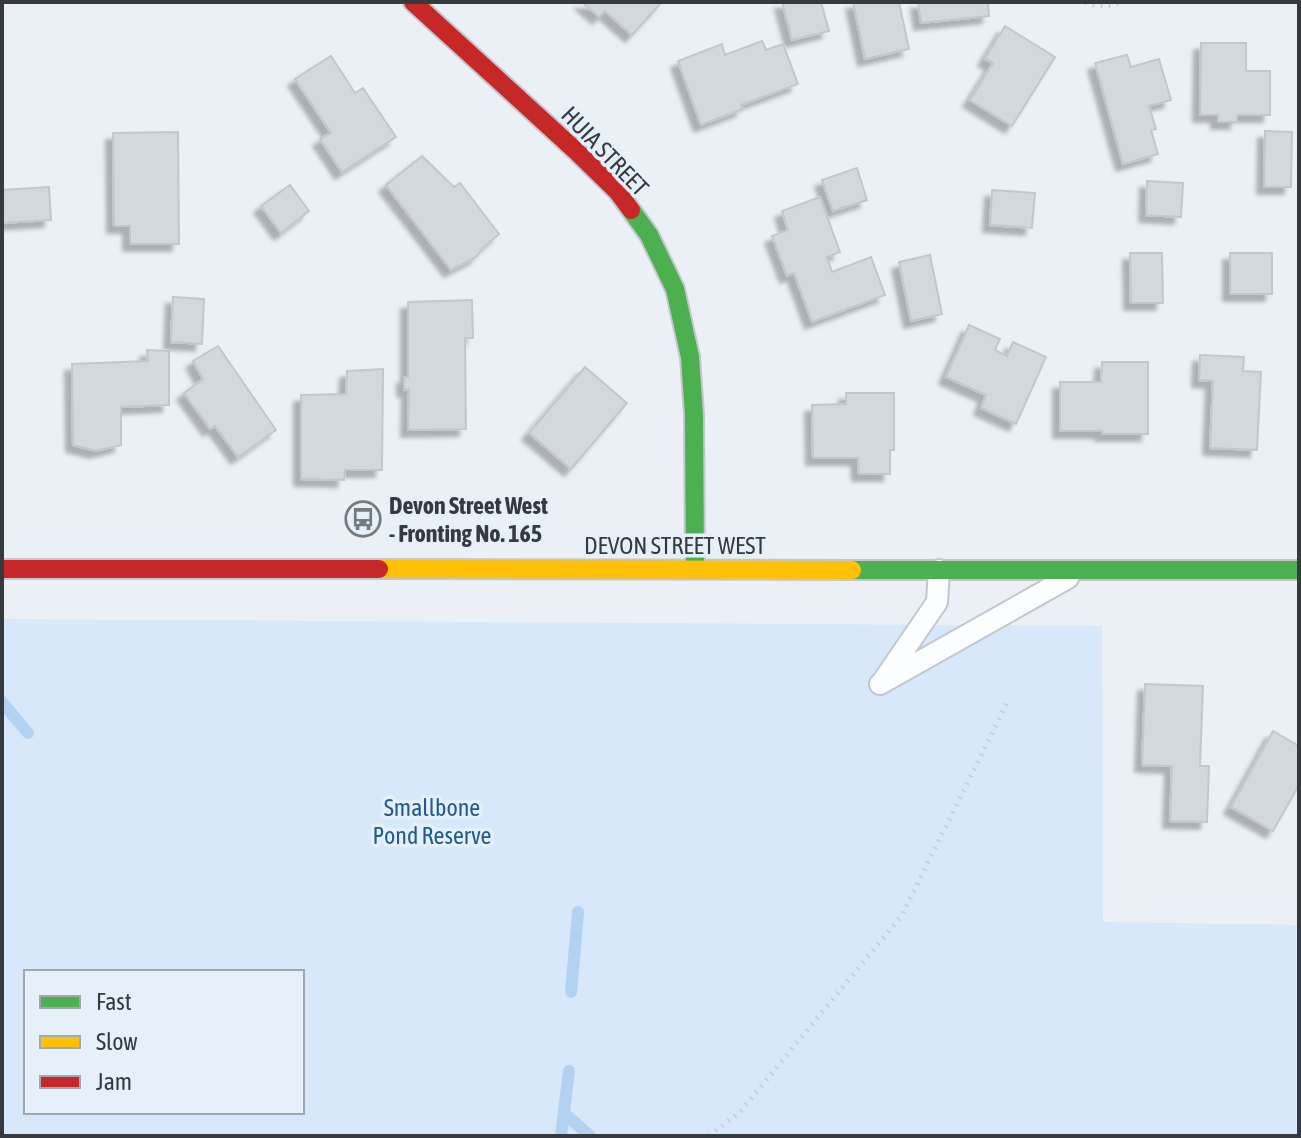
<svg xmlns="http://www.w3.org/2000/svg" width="1301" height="1138" viewBox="0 0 1301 1138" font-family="'Asap Condensed',sans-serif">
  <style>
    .green { fill: #d6e8fa; fill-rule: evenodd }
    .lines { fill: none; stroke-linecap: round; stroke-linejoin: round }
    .stream { stroke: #b3d2f2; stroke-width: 12 }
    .building { fill: #d3d8dd; stroke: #c2c7cb; stroke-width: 2; filter: url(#shadow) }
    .lane-casing { stroke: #c3c7cc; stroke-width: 24 }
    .fast-casing { stroke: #c3c7cc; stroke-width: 22 }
    .slow-casing { stroke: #c3c7cc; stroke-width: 22 }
    .jam-casing { stroke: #c3c7cc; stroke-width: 22 }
    .path { stroke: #ced0d2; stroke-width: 5; stroke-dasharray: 2 6; stroke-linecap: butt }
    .lane { stroke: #fcfdfe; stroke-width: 20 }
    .fast { stroke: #4caf50; stroke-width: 18 }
    .slow { stroke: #ffc107; stroke-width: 18 }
    .jam { stroke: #c62828; stroke-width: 18 }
    .labels { text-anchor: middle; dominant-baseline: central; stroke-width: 7; stroke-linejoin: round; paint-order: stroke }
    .street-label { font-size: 24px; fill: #363a3e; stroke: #e6f0fa }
    .poi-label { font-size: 24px; font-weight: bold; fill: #363a3e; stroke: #e6f0fa; text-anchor: start }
    .park-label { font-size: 24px; fill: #205a91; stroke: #e6f0fa }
  </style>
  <defs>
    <filter id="shadow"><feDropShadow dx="-7" dy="7" stdDeviation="2" flood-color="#0004"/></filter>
  </defs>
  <rect width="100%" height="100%" fill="#eaf0f6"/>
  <!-- green -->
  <path class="green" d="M2 619 1102 626 1103 922 1299 925V1136H2ZM26 972H302V1112H26Z"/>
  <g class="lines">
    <!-- stream -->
    <g class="stream">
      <polyline points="2,702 28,733"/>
      <polyline points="571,992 578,912"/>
      <polyline points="564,1113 590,1136"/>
      <polyline points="561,1136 569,1071"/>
    </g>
  </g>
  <!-- building -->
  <g class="building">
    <polygon points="582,2 662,2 632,35 605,11 599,17"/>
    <polygon points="782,2 821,2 829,31 792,40"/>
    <polygon points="853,2 899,2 909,49 865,59"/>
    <polygon points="918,2 988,2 989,16 921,23"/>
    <polygon points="1005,26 1055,57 1012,126 970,100 993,63 985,59"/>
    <polygon points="762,41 766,50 783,44 798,84 741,105 743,109 701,125 678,61 722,44 725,55"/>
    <polygon points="1201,43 1246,43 1246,71 1270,71 1270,115 1237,115 1237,122 1218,122 1218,115 1200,115"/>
    <polygon points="1127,55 1131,67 1159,59 1171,100 1149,106 1156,129 1151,130 1158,154 1123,164 1095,63"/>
    <polygon points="331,56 355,93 363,88 396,137 342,172 320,139 331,133 295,79"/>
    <polygon points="1265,131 1292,132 1291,187 1264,187"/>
    <polygon points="178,132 179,244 130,244 130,226 114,226 113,133"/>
    <polygon points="422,156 454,187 460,183 499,234 484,247 476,257 451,270 386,185"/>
    <polygon points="857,168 867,200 833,211 822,180"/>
    <polygon points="1147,181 1183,183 1181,217 1146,215"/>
    <polygon points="290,185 309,211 281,233 261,206"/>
    <polygon points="49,187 51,220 2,223 2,190"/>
    <polygon points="992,190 1035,193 1032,228 990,225"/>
    <polygon points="820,197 840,252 827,257 832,272 871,257 885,295 812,322 794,273 787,276 772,236 788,230 782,211"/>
    <polygon points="1130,253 1162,253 1163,303 1131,303"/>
    <rect x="1230" y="253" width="42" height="41"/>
    <polygon points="930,255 942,314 911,321 899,262"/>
    <polygon points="173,297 204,299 202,344 171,342"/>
    <polygon points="472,300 473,338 465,338 466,429 408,430 409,389 404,390 404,377 408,377 408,302"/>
    <polygon points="969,325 1000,339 995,350 1007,356 1013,342 1046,357 1016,424 981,408 986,395 946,377"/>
    <polygon points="218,346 276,430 238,457 215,426 210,429 184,393 203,379 193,361"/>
    <polygon points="147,350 169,351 169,405 121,407 121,445 96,451 73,445 72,364 148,361"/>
    <polygon points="1200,355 1244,357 1243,371 1261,372 1257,450 1210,448 1213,381 1199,380"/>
    <polygon points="1102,362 1148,362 1148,434 1102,434 1102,431 1060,431 1060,382 1101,382"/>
    <polygon points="585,367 627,403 571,469 529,433"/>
    <polygon points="383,369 382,470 345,470 344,480 301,479 301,395 346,394 347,371"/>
    <polygon points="846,393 894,393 894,450 890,450 890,474 859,474 858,458 813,458 812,405 846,404"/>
    <polygon points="1145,684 1203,686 1200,766 1209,766 1207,822 1170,821 1172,766 1142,765"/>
    <polygon points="1273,731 1299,746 1299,785 1273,831 1231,807"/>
  </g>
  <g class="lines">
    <defs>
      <g id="lane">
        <polyline points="883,681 937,602 939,570"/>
        <polyline points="880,684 1068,578"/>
      </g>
      <g id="fast">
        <polyline points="631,210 649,235 675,289 690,357 694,415 695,569"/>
        <polyline points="852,570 1299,570"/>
      </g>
      <polyline id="slow" points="379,569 852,570"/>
      <g id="jam">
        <polyline points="413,2 576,151 617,191 631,210"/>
        <polyline points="2,569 379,569"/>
      </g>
    </defs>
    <!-- lane casing -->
    <use href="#lane" class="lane-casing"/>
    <!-- fast casing -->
    <use href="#fast" class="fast-casing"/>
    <!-- slow casing -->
    <use href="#slow" class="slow-casing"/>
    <!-- jam casing -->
    <use href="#jam" class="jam-casing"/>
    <!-- path -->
    <g class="path">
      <path d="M1085 2C1097 8 1110 6 1123 2"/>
      <polyline points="709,1136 740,1112 902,915 1007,703"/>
    </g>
    <!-- lane -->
    <use href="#lane" class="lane"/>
    <!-- fast -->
    <use href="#fast" class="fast"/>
    <!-- slow -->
    <use href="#slow" class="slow"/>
    <!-- jam -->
    <use href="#jam" class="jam"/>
  </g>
  <!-- icons -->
  <defs>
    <symbol id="bus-ring" viewBox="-11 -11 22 22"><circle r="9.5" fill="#e6f0fa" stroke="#757a7e" stroke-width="1.5"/><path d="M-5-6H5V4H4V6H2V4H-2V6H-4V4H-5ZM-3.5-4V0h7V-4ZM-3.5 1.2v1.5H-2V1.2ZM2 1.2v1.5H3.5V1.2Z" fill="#757a7e"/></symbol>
  </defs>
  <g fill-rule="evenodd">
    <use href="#bus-ring" x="343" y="499" width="40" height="40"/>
  </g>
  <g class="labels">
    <!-- street labels -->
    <g class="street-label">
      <text transform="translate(605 151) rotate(46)">HUIA STREET</text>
      <text x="675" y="545">DEVON STREET WEST</text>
    </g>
    <!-- poi labels -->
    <g class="poi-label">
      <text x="389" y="505">Devon Street West<tspan x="389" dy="28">- Fronting No. 165</tspan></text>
    </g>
    <!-- park labels -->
    <g class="park-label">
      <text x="432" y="807">Smallbone<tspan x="432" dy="28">Pond Reserve</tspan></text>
    </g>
  </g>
  <!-- border -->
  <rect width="1301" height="1138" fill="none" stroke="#363a3e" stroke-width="8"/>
  <!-- legend -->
  <rect x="24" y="970" width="280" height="144" fill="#e6f0fa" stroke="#a0a7af" stroke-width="2"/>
  <rect x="40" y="996" width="40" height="12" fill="#4caf50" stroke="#a0a7af" stroke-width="2"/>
  <text x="96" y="1010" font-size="24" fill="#363a3e">Fast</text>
  <rect x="40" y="1036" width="40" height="12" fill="#ffc107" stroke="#a0a7af" stroke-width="2"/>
  <text x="96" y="1050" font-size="24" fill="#363a3e">Slow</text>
  <rect x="40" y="1076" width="40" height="12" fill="#c62828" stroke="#a0a7af" stroke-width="2"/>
  <text x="96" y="1090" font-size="24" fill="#363a3e">Jam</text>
</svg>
